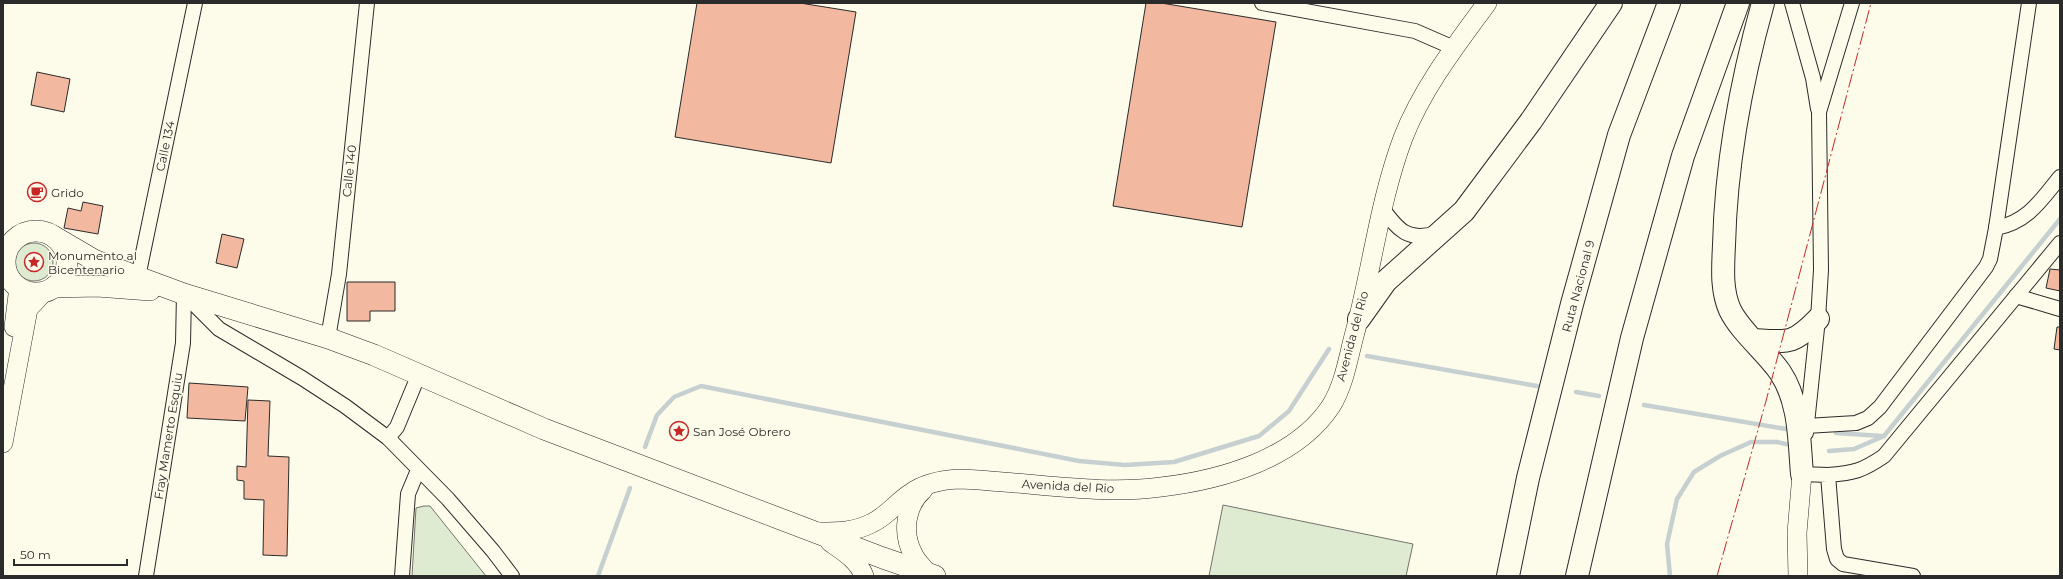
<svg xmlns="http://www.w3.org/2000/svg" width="2063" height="579" viewBox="0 0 2063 579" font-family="Montserrat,sans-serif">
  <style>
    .green { fill: #deebd1; stroke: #74746e }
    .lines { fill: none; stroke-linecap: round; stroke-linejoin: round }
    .stream { stroke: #c7d0d0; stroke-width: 4.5 }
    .building { fill: #f2b8a0; stroke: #2b2b2b }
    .street-casing { stroke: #2b2b2b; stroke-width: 16 }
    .secondary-casing { stroke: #2b2b2b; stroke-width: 20 }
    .primary-casing { stroke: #2b2b2b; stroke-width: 22 }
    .highway-casing { stroke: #2b2b2b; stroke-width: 24 }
    .street { stroke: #fdfbea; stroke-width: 14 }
    .secondary { stroke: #fdfbea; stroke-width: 19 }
    .primary { stroke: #fdfbea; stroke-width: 21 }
    .highway { stroke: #fdfbea; stroke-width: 22 }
    .power { stroke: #c62828; stroke-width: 1; stroke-dasharray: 14 3 2 3; stroke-linecap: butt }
    .labels { text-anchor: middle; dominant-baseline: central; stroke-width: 3; stroke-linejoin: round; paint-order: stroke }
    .street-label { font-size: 12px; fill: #2b2b2b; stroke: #fdfbea }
    .poi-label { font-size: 12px; fill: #2b2b2b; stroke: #fdfbea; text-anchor: start }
  </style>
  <rect width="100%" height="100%" fill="#fdfbea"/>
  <!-- green -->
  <g class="green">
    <circle cx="34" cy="262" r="19"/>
    <polygon points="1223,505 1413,544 1406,576 1209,576"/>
    <polygon points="424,506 430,506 486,576 412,576 416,508"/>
  </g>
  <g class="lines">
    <!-- stream -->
    <g class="stream">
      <polyline points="1367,356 1537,386"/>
      <polyline points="1576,392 1599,396"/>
      <polyline points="1644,405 1792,430"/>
      <polyline points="1836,433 1882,436"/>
      <polyline points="645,447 657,415 674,397 701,386 1079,461 1125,465 1174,462 1259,436 1289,411 1329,349"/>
      <polyline points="1829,451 1854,449 1884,436 2060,219"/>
      <polyline points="598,576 630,488"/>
      <polyline points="1670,576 1667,544 1677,499 1694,472 1720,456 1751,442 1777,442 1794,446"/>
    </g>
  </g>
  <!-- building -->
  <g class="building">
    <polygon points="697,3 800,3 856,12 831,163 675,137"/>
    <polygon points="1146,3 1161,3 1276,22 1242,227 1113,206"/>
    <polygon points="37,72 70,79 64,112 31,105"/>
    <polygon points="83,202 103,206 98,234 64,228 68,208 81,211"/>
    <polygon points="222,234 244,239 237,268 216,263"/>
    <polygon points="2050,269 2060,270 2060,291 2046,288"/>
    <polygon points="347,282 395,282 395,311 370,311 370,321 347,321"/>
    <polygon points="2057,327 2060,327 2060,350 2054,349"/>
    <polygon points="189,383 248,387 245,421 187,418"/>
    <polygon points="248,400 270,401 268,456 289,457 287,556 263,555 264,500 244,499 244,481 237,480 237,466 246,467"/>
  </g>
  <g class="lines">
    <defs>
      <g id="street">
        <polyline points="1262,3 1415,31 1454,48"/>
        <polyline points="1792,3 1813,78 1818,109"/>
        <path d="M1382 208C1398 230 1408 242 1436 233"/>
        <polyline points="1996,228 2029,3"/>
        <polyline points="134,284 138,277 195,3"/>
        <polyline points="186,296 219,329 302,378 345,406 388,438 448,499 493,551 512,576"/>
        <polyline points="2016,296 2060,309"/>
        <polyline points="328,338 339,274 367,3"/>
        <path d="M1806 426 1856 423 1868 418 1880 407 1986 267 1990 259 1996 228C2028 222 2041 200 2060 177"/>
        <polyline points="1806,433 1818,319 1821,270 1819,112 1852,3"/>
        <polyline points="388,438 397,427 419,374"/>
        <polyline points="1803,465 1802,474 1828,475 1834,549 1837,559 1843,564 1913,576"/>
        <path d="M1828 475C1854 473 1862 471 1884 456L2060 243"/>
        <polyline points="146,576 183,343 184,294"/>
        <polyline points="402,576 408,494 418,470"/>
      </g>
      <g id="secondary">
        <polyline points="14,327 19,287"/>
        <polyline points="3,443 28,309 44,292"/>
        <path d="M819 532C838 532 855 532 872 523 887 516 897 502 911 493 925 483 941 480 958 479 973 479 988 481 1003 482 1055 486 1109 494 1161 487 1221 480 1296 459 1331 406 1344 385 1348 359 1354 336 1372 270 1379 202 1403 138 1422 89 1456 45 1487 3"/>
        <path d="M830 542C843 551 858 560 864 576"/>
        <path d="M922 575 928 574C923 567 916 561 913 554 902 533 905 506 923 490"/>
        <polyline points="1798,576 1797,533 1802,474"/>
      </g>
      <g id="primary">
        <circle cx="36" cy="262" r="31"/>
        <polyline points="53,236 94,260 138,277 184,294 328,338 374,355 544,429 883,558 935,576"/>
        <polyline points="54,287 97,286 150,290"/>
      </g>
      <g id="highway">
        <path d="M1763 3C1741 82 1726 162 1724 245 1723 267 1721 290 1730 310 1740 331 1767 353 1780 372 1800 402 1799 439 1802 474"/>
        <polyline points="1359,319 1386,281 1464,211 1531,121 1611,3"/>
        <path d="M1753 340C1788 342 1793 345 1818 319"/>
        <polyline points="1508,576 1528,478 1572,304 1619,135 1669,3"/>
        <polyline points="1577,576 1632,338 1683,156 1738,3"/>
      </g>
    </defs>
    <!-- street casing -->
    <use href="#street" class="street-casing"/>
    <!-- secondary casing -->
    <use href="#secondary" class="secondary-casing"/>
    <!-- primary casing -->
    <use href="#primary" class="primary-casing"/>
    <!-- highway casing -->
    <use href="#highway" class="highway-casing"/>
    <!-- street -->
    <use href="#street" class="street"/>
    <!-- secondary -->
    <use href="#secondary" class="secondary"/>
    <!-- primary -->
    <use href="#primary" class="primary"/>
    <!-- highway -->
    <use href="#highway" class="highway"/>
    <!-- power -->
    <polyline class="power" points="1717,576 1766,401 1871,3"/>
  </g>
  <!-- icons -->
  <defs>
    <symbol id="cafe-ring" viewBox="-11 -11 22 22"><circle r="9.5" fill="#fdfbea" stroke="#c62828" stroke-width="1.5"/><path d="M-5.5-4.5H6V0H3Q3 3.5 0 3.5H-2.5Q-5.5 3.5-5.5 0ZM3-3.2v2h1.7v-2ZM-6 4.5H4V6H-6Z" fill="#c62828"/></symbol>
    <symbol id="sight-ring" viewBox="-11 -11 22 22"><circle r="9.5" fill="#fdfbea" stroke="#c62828" stroke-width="1.5"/><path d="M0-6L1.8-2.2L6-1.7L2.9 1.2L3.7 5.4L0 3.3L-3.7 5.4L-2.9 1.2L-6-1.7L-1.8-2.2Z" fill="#c62828"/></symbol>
  </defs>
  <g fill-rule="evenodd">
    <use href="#cafe-ring" x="26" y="181" width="22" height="22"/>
    <use href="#sight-ring" x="23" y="251" width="22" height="22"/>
    <use href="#sight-ring" x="668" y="420" width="22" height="22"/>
  </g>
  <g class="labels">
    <!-- street labels -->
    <g class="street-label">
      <text transform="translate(165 146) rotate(-78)">Calle 134</text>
      <text transform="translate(349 171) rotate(-84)">Calle 140</text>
      <text transform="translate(1578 286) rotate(-75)">Ruta Nacional 9</text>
      <text transform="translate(1352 336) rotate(-75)">Avenida del Rio</text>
      <text transform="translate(168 436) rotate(-81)">Fray Mamerto Esquiu</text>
      <text transform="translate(1068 486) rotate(3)">Avenida del Rio</text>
    </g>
    <!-- poi labels -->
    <g class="poi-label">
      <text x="51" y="192">Grido</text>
      <text x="48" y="255">Monumento al<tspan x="48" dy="14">Bicentenario</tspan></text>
      <text x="693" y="431">San José Obrero</text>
    </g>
  </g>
  <!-- border -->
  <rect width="2063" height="579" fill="none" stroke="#2b2b2b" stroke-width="8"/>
  <!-- scale -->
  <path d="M14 559v6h113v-6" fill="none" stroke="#2b2b2b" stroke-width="2"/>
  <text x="20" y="559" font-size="12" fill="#2b2b2b" stroke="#fdfbea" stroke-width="3" paint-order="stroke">50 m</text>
</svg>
